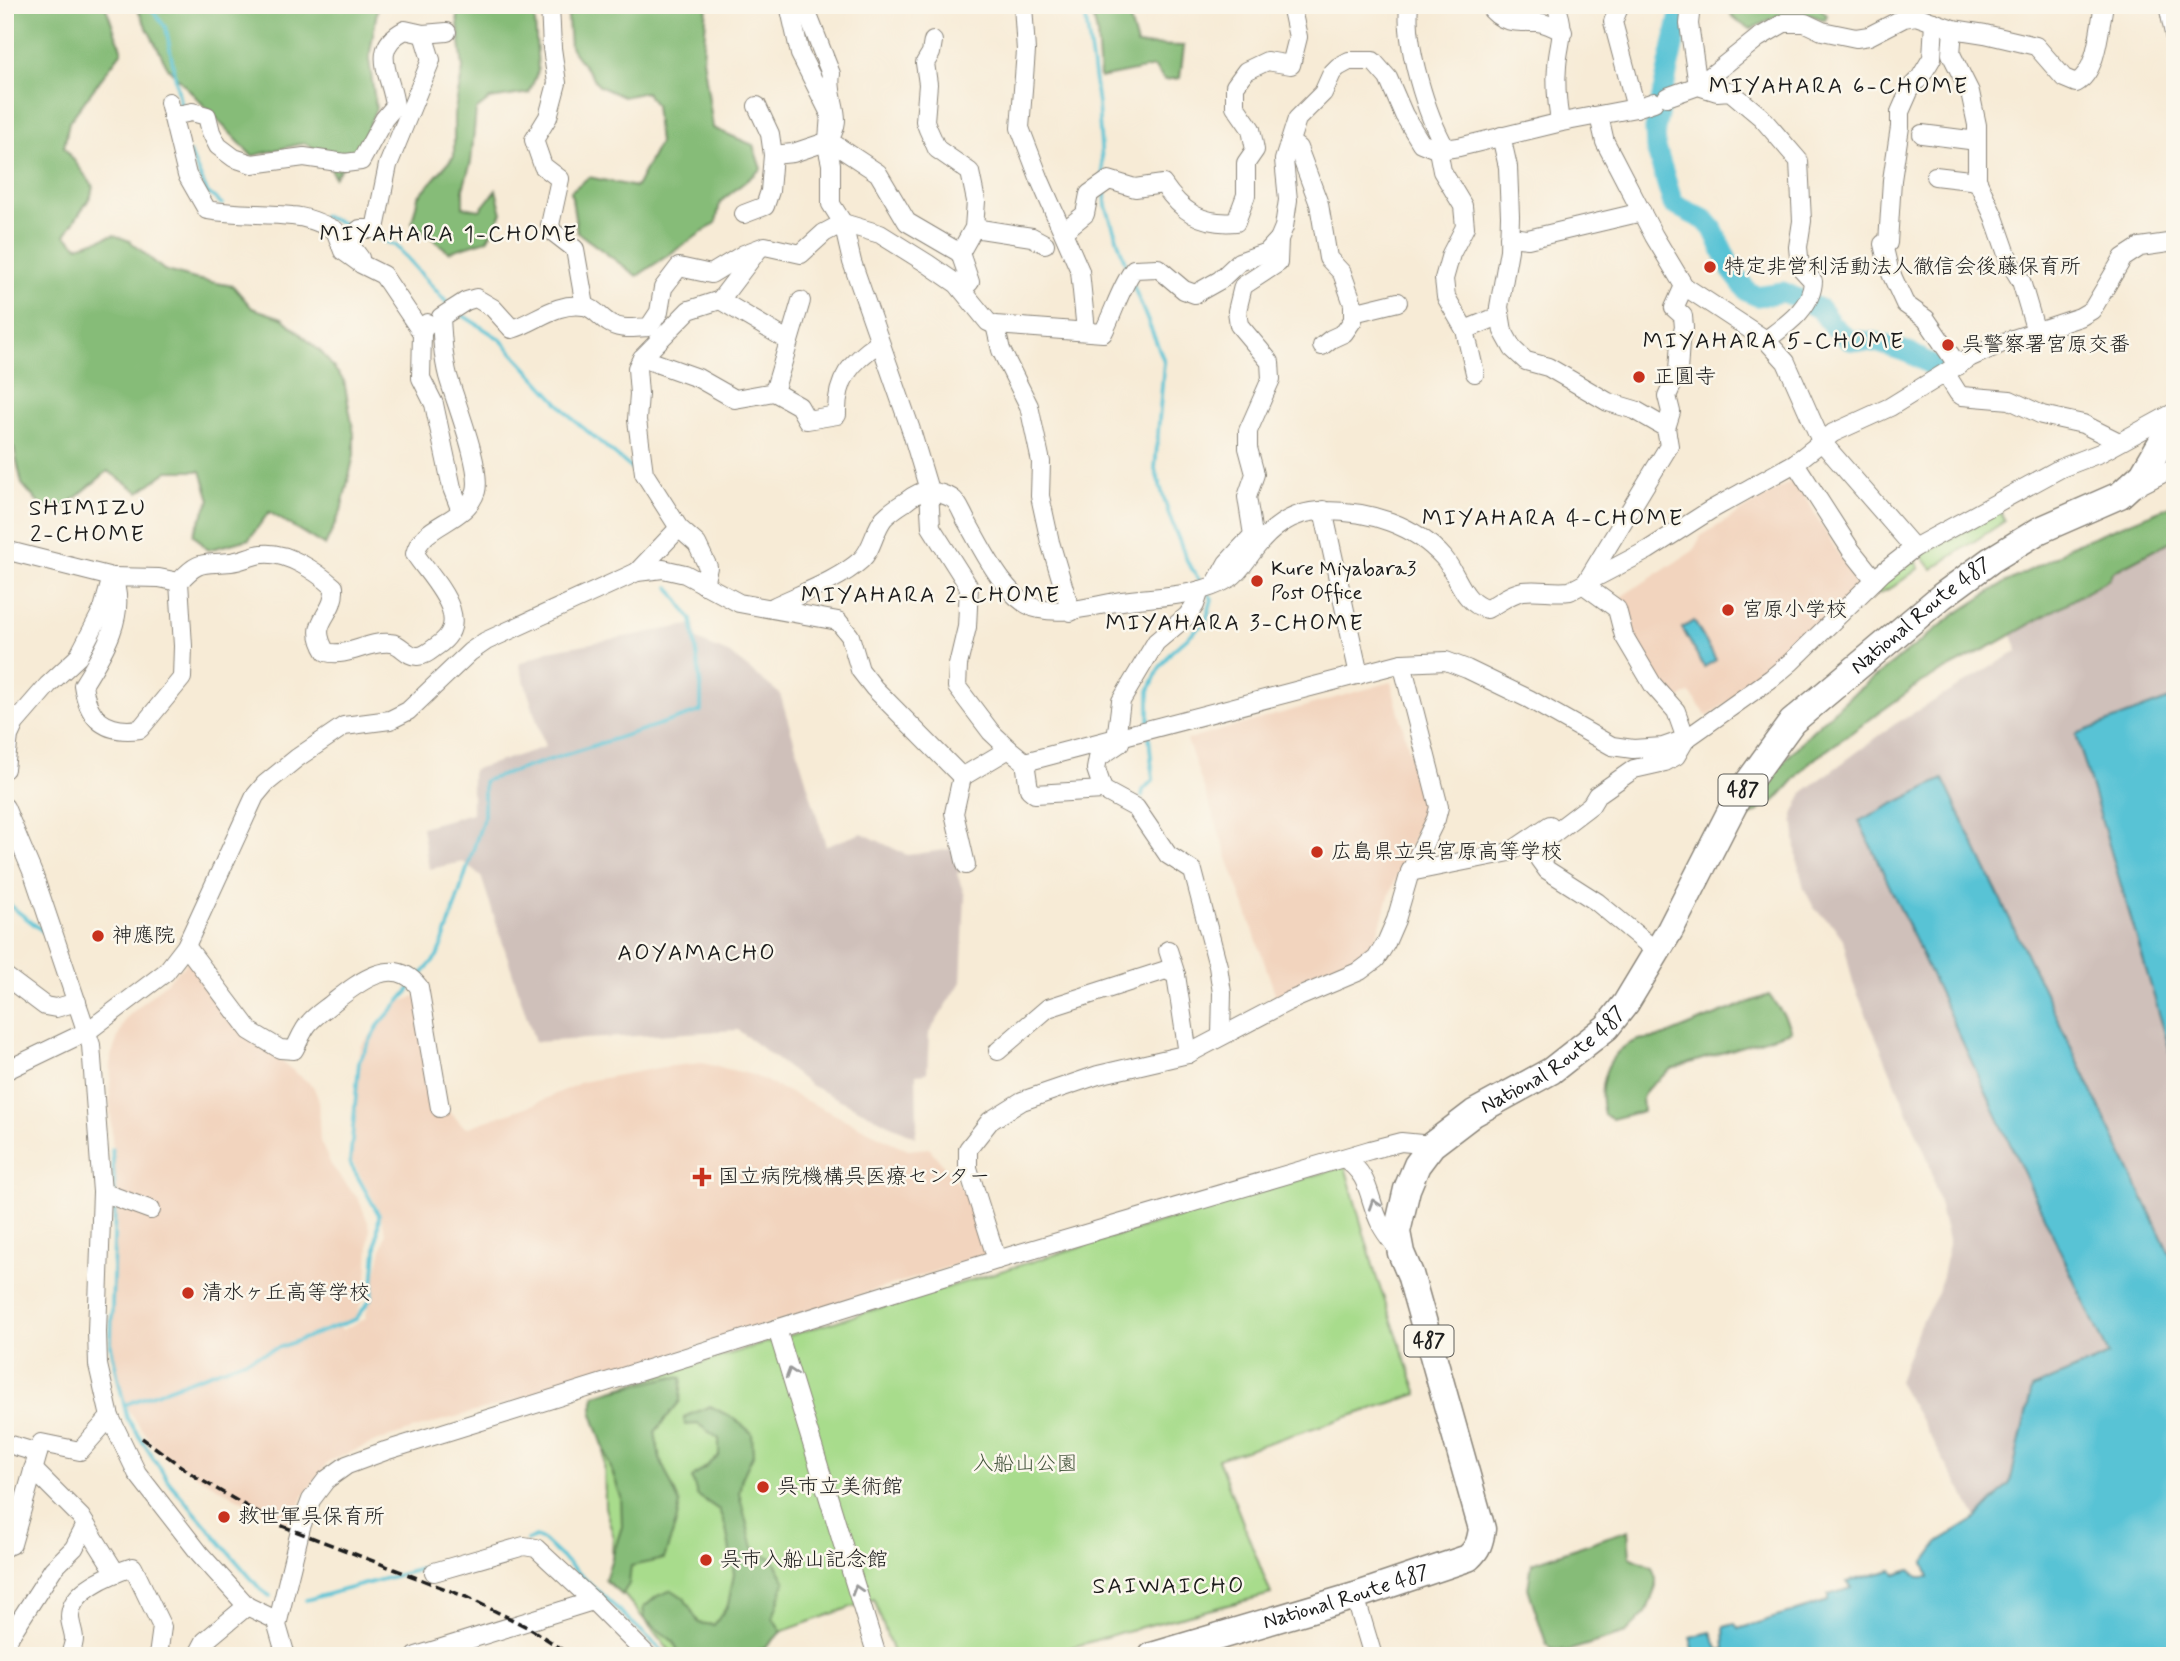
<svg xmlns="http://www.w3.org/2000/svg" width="2180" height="1661" viewBox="0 0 2180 1661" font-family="Mynerve,'Klee One',sans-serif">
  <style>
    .built { fill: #f2d4be }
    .industrial { fill: #cfc0ba }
    .green { fill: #a8dc8c; stroke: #627c54; stroke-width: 2 }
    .forest { fill: #86bc78; stroke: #516c4a; stroke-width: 2 }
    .water { fill: #59c3d5; stroke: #3a7078; stroke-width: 2 }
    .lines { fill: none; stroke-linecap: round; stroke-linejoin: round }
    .stream { stroke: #59c3d5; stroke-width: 3.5 }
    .river { stroke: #59c3d5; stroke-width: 21 }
    .minor-casing { stroke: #8a8479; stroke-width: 20 }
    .highway-casing { stroke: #8a8479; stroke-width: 29 }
    .minor { stroke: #fff; stroke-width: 18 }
    .highway { stroke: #fff; stroke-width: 26 }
    .rail { stroke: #1c1c1c; stroke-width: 3.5; stroke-dasharray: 10 5; stroke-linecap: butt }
    .oneway { stroke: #999 }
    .poi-dot { fill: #c8321e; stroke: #fbf7ec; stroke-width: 2.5 }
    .labels { text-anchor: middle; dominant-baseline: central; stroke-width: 5; stroke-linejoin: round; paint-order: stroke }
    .shield { fill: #fbf7ec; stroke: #5f5e5a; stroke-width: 2 }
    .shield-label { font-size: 19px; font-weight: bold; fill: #1c1c1c }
    .poi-label { font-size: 21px; fill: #1c1c1c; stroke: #fbf7ec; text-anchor: start }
    .street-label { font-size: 21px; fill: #1c1c1c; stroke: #fbf7ec }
    .park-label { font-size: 21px; fill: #46563e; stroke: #fbf7ec }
    .neighbourhood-label { font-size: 23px; letter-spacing: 2px; fill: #1c1c1c; stroke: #fbf7ec }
  </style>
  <rect width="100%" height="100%" fill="#fbf7ec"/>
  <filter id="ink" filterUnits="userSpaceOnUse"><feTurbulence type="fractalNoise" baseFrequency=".0143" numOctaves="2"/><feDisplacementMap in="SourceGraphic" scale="14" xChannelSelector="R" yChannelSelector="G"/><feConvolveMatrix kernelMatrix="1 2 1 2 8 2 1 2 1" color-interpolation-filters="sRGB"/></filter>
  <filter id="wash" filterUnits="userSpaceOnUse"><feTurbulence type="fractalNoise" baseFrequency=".00686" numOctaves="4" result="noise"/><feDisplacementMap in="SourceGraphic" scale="28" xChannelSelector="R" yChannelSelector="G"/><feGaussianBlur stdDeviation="1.57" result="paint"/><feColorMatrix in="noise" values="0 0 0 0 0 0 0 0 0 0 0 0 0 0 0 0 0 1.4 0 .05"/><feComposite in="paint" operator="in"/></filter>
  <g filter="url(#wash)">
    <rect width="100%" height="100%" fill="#f7ebd6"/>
    <!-- built -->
    <g class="built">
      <polygon points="1795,479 1858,588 1771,674 1707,716 1690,693 1670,703 1620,625 1622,596 1693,551 1701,536"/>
      <polygon points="1391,682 1425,810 1390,893 1374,945 1346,965 1276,996 1187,740"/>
      <polygon points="190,956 247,1035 313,1086 318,1098 320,1141 331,1165 359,1200 370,1227 367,1282 356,1319 338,1326 342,1330 365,1319 386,1232 377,1207 353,1162 350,1163 354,1099 361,1046 400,1002 416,996 444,1107 466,1128 532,1105 582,1082 664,1067 702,1063 753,1075 908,1150 929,1148 969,1197 986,1255 576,1385 440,1421 378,1441 329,1461 303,1497 294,1524 261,1511 201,1478 155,1448 126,1407 118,1389 110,1352 113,1282 117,1233 110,1102 111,1056 125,1019 184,966"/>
    </g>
    <!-- industrial -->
    <g class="industrial">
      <polygon points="2175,539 2175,1327 2032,1388 2010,1483 1977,1518 1898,1381 1919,1327 1938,1293 1949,1244 1929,1162 1853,983 1843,939 1833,925 1814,908 1804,888 1797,859 1793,815 1803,792 1895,724 2018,651 2012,635 2109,579 2113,572"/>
      <polygon points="695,624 697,640 730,654 780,694 826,846 862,833 907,855 945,850 958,846 973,859 957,874 965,896 961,982 929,1033 927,1073 916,1074 917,1125 915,1137 810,1085 738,1030 535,1042 481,876 463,862 429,869 422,827 472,813 472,770 545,747 519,664 548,651"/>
    </g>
    <!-- green -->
    <g class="green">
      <polygon points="2000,511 2005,521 1932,569 1921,555"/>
      <polygon points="1915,559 1919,568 1893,587 1878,594 1876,591 1892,573"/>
      <polygon points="1345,1166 1376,1276 1418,1394 1218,1459 1271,1594 1122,1632 1044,1656 894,1656 874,1599 780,1632 758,1656 674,1656 611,1579 613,1535 605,1507 604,1450 595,1395"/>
    </g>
    <!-- forest -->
    <g class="forest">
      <polygon points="5,5 105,5 122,51 69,122 64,147 93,186 91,196 65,235 78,246 114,235 130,241 164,270 195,279 233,286 252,308 282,318 322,353 344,381 354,434 354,455 341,511 325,546 269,512 249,539 208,550 193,534 210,500 201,471 168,471 139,492 108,471 62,509 41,506 22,484 14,448 5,438"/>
      <polygon points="135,5 378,5 369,59 376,108 360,148 334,177 325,154 304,143 252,156 168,68"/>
      <polygon points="456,5 534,5 538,71 529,93 490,99 476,110 471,162 463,189 463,207 480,210 496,190 502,213 487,240 449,252 412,222 418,197 454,156 454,115 463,69"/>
      <polygon points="567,5 707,5 703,58 713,128 753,145 761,169 720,202 716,223 637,276 577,232 571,191 589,177 636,187 659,143 655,105 646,92 623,97 599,86 570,47"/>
      <polygon points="1091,5 1135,5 1130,20 1137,45 1184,46 1180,78 1164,80 1154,67 1100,78 1097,34"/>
      <path d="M1728 5H1817L1827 15 1825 20 1810 15H1780L1751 29C1739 23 1730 19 1728 5Z"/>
      <polygon points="2175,504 2175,539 2113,572 2109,579 1997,643 1922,682 1809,763 1777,799 1747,818 1767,783 1786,759 1811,732 1848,698 1953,616 2004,583 2058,556 2070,546"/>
      <path d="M1769 995 1785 1017 1791 1031 1671 1069 1646 1090 1642 1098 1643 1111 1612 1119 1604 1115C1597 1087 1605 1053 1635 1041 1645 1037 1657 1040 1667 1035 1700 1021 1734 1008 1769 995Z"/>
      <polygon points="670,1377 682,1378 680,1401 655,1432 660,1459 680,1504 676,1523 664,1559 631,1566 629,1584 622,1595 605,1580 622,1526 621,1497 592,1414 595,1395"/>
      <polygon points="710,1406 735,1419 752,1433 753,1455 742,1478 739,1493 753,1548 773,1559 785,1581 773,1618 782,1632 764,1648 744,1656 680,1656 674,1642 645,1620 643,1608 657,1596 672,1590 684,1598 699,1623 714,1625 728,1605 734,1574 726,1528 719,1510 697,1495 692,1478 719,1456 719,1439 698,1424 685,1425 684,1417"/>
      <polygon points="1628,1530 1630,1557 1652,1567 1656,1578 1656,1587 1646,1613 1626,1633 1567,1651 1552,1649 1546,1643 1528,1588 1532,1563"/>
    </g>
    <!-- water -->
    <g class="water">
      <polygon points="1694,621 1716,660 1704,667 1682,628"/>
      <polygon points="2175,697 2175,1067 2076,734"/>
      <polygon points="1943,779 2175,1265 2175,1656 2098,1656 2097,1651 2091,1649 2086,1652 2085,1656 1695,1656 1690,1637 1711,1632 1719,1650 1725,1649 1724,1627 1735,1624 1738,1629 1828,1601 1828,1595 1851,1588 1846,1582 1892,1570 1895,1575 1910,1570 1918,1577 1929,1577 1924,1563 1940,1541 1977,1518 2010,1483 2032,1388 2109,1355 1859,821"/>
    </g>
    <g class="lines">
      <!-- stream -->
      <g class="stream">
        <polyline points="148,5 166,28 181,107"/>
        <polyline points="1084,5 1098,104 1103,177"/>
        <polyline points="190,153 207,192 222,204"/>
        <polyline points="1105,192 1106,206 1127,268"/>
        <polyline points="323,216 355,228"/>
        <polyline points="375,237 396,246 448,304"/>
        <polyline points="1133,285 1164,361 1155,469 1169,515 1188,563 1201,583"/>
        <polyline points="459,313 500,339 574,420 637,473"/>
        <polyline points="1149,725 1149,691 1158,670 1171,652 1206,621 1212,599 1208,593"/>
        <polyline points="1142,796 1143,790 1153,780 1149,736"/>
        <polyline points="5,898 12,907 44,932"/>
        <polyline points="418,979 438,955 448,928 484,816 484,781 701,711 701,687 692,620 669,587"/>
        <polyline points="112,1149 115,1192"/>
        <polyline points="115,1203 111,1346 127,1418 169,1482 261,1590 270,1596"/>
        <polyline points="124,1405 356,1319 372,1297 379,1215 350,1163 359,1062 378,1026 411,988"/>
        <polyline points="527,1540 536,1537 543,1540 668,1656"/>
        <polyline points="306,1600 428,1567"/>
      </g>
      <!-- river -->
      <polyline class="river" points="1682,5 1655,129 1656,148 1673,204 1705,220 1713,229 1732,271 1748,292 1757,296 1783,292 1820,309 1832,325 1849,340 1876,342 1910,353 1939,369"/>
    </g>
  </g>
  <g filter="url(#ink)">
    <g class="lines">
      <defs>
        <g id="minor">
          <polyline points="550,5 552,48 557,83 548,117 534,140 543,166 560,179 550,225 553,232 575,249 585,306"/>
          <polyline points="789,5 800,54 830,114 828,140 878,173 907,222 960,253 970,282 962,290"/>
          <path d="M804 5 831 74C826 100 848 119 826 142L831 164V204L843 223 852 262 911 430 929 490 931 527 969 587 967 627 958 665 957 687 991 732 1009 749"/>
          <polyline points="1023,5 1026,51 1020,128 1040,180 1080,271 1086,331"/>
          <path d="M1409 5C1405 45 1426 114 1446 149"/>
          <path d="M1488 5C1501 24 1516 22 1537 22 1547 23 1554 27 1563 32"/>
          <path d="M1556 5C1567 34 1559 39 1557 66 1555 86 1557 103 1560 122"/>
          <polyline points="1620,5 1613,22 1636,108 1654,102"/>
          <path d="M1691 5 1689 24 1698 86 1758 38 1784 23H1805L1822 31 1856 38 1869 36 1904 18 1916 16 1953 29 1985 34 2036 46 2064 78 2076 83C2098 71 2099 28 2104 5"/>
          <polyline points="2168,5 2175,39"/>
          <polyline points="1953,29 1951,54 1970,92 1977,125 1977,180 1994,217 2010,263 2021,281 2036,332"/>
          <polyline points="933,41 931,53 925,63 928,84 925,121 928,129 937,149 970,172 976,201 974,228 960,253"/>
          <path d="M1667 97 1698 86 1717 92 1730 91 1761 117 1799 161 1802 221 1798 247 1800 267 1813 281C1812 308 1786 325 1766 340"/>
          <path d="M169 102 187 175 207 210C236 215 264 213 292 216 308 217 322 224 335 230L343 251 361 264 383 275 422 333"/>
          <polyline points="757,106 770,134 773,155 793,153 826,142"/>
          <path d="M172 116 192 112 207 116 211 132 218 146 234 158 252 164 304 157 345 163 361 161 384 119 395 106C392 76 368 49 405 30L423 34 447 32"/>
          <polyline points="1599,116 1605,142 1614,159 1654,236 1684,286 1766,340 1786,362 1821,441 1914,548"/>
          <polyline points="1922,134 1977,141"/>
          <polyline points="1501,136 1508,167 1510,216 1509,250 1499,307 1503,331 1513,349 1526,361 1548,367 1608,402 1635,410 1666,428"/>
          <polyline points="1290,142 1298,148 1319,204 1328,258 1342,273 1353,304 1353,320 1344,333 1331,339 1322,346"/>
          <polyline points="1438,150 1442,171 1463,206 1465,227 1451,254 1444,279 1446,297 1465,330 1475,373"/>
          <polyline points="1935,176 1978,181"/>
          <polyline points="744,214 765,206 770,191 773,155"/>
          <polyline points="974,228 1032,237 1045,244"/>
          <path d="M1064 231 1085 214 1089 194 1109 180 1135 188 1163 184C1182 212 1201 225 1236 222L1246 195V163L1255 150 1251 129 1235 106V86L1246 71 1267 61 1291 65 1298 37 1291 5"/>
          <polyline points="1509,237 1528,239 1642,212"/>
          <polyline points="1888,243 1892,180 1900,127 1900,112 1911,87 1920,78 1932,58 1934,22"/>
          <polyline points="1883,244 1889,269 1905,304 1926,319 1958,366"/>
          <polyline points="360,258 351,246 352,238 360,229 375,229 388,165 431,60 423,34"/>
          <polyline points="720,300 789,341"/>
          <polyline points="1353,313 1398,302"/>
          <polyline points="427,323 422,333 421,378 434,404 452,488 461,511"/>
          <polyline points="995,325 1001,350 1029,406 1041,462 1040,496 1050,542 1071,612"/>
          <polyline points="1465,330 1499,316"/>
          <path d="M642 358 698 378 735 399 774 392 799 406 807 420 837 415C836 379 851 362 879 343"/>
          <polyline points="1946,374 1958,393 1962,396 2010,400 2042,415 2083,424 2119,442"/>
          <polyline points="774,392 801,301"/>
          <polyline points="1795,463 1851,550 1875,580"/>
          <polyline points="2136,487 2175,467"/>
          <polyline points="1323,510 1359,675"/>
          <polyline points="5,550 112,577 103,609 78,657 48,685 15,723 9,736 5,769"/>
          <polyline points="637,572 679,528"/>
          <path d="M179 582 159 578 112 577C129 613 102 655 83 685 88 719 105 734 140 729L182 678 183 646 179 582C199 559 203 565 231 562 242 561 252 555 262 554 287 551 317 572 334 587 336 617 306 620 326 652 347 658 367 641 390 643 401 643 407 657 418 656 425 656 431 650 437 646 476 620 432 580 415 554 422 523 466 523 476 491 482 468 455 401 448 376 443 357 442 337 441 317L466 301 476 298 493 308 512 329C536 322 555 302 584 306 595 308 601 319 611 324 622 330 636 328 649 327L659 312 663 288 679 267 711 274 744 254 765 246 801 254 824 233 843 223 880 234 928 264 957 284 988 322 995 325 1103 333C1114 312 1120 288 1134 269L1158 268 1184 290 1195 294 1220 280 1239 262 1267 252 1279 239"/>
          <polyline points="1216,583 1227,563 1253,535 1247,497 1255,474 1248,448 1248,431 1271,379 1270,362 1239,325 1237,311 1243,286 1278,263 1279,239 1284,227 1288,200 1284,160 1297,119 1323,93 1332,73 1338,67 1349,61 1373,61 1388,78 1404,115 1421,143 1438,150 1459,147 1562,122 1636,108"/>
          <polyline points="1585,584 1669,446 1666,428 1671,412 1667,396 1678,372 1680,341 1684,328 1683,316 1674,308 1684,286"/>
          <polyline points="704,585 708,567 697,544 679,528 644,473 637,420 639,394 637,368 642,358 689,310 720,300 758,250"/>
          <polyline points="1584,585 1617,609 1624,636 1653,685 1676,711 1686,739 1676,756 1665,762 1634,769 1597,795 1591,805 1541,843 1538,847 1539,859 1547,870 1597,902 1656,951"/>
          <path d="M773 607C800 594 839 580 861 560 873 549 874 530 884 518 890 512 897 507 905 502 911 497 920 491 928 491 934 491 949 496 953 499 959 503 963 516 967 522 982 548 1007 603 1039 609 1068 615 1094 605 1122 601 1158 596 1198 597 1230 578 1239 572 1245 562 1251 554 1269 529 1292 510 1325 511 1369 511 1414 524 1444 558 1458 575 1463 604 1487 609 1499 603 1510 593 1523 591 1539 589 1554 593 1570 591L1648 550 1709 511 1795 463 1833 433 1890 407 1971 357 2007 341 2080 317 2092 310 2123 258 2140 247 2175 242"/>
          <polyline points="1116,739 1121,701 1156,642 1187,616 1195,605 1200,590"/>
          <polyline points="1025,762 1402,663 1446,661 1467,669 1529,699 1612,746 1633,749 1663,747 1686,739 1772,678 1791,662 1882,573 1914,548 2061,468 2100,453 2175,412"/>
          <polyline points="962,777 954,813 966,865"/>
          <polyline points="1103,790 1096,769 1098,758 1120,743"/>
          <polyline points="5,807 34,876 91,1045 102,1192 97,1332 98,1365 110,1417 137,1473 200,1554 247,1606 278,1621"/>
          <polyline points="1410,872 1510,852 1550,825"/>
          <path d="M186 946 250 1031 280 1049 294 1050C299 1041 303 1029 310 1022 317 1014 327 1008 335 1001 359 982 394 954 419 987L440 1108"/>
          <polyline points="1168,950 1176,975"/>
          <polyline points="5,976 45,1006 56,1008 77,1002"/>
          <polyline points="998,1051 1048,1008 1166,970 1176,975 1188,1054"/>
          <polyline points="5,1071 88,1031 166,972 186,946 255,796 265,784 297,758 344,726 390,720 408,711 470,652 486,641 637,572 663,569 685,574 739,603 838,621 850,636 860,670 874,688 962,777 1009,749 1025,762 1029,789 1035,794 1103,790 1136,808 1168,855 1193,871 1218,966 1222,993 1221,1036"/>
          <path d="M1344 1158C1372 1177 1367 1198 1381 1225 1385 1233 1391 1240 1397 1248"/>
          <polyline points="102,1192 151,1210"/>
          <polyline points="997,1260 968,1168 968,1149 990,1121 1022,1101 1098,1075 1188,1054 1287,1002 1360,971 1376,959 1386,943 1396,920 1410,872 1436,819 1439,807 1402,663"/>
          <polyline points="777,1329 877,1656"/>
          <polyline points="5,1443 38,1453"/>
          <polyline points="33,1469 81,1517 116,1573"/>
          <polyline points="5,1547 12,1544 41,1443 80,1451 110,1417"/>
          <polyline points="434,1572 524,1546 536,1548 593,1601 648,1656"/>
          <polyline points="1355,1596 1373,1656"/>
          <polyline points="6,1642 53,1569 74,1548 86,1525"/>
          <path d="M70 1656C71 1651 74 1644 74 1639 74 1632 70 1624 70 1617 70 1590 111 1574 133 1567L162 1627 158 1656"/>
          <polyline points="197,1656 205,1641 247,1606"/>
          <polyline points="286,1656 277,1625 301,1527 311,1500 326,1480 347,1465 385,1451 997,1260 1370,1150 1401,1142 1432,1145"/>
          <polyline points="416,1656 593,1601"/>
        </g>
        <g id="highway">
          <path id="s1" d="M1152 1656 1355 1596 1468 1558C1478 1549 1480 1542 1482 1529L1410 1274 1401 1253 1397 1232 1407 1189 1417 1165 1432 1145 1474 1113 1551 1071 1607 1027 1626 1003 1670 930 1739 795 1792 722 1942 596 1991 560 2040 530 2120 495 2143 474 2175 419"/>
        </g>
      </defs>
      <!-- minor casing -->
      <use href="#minor" class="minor-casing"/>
      <!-- highway casing -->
      <use href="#highway" class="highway-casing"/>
      <!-- minor -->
      <use href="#minor" class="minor"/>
      <!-- highway -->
      <use href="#highway" class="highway"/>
      <!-- rail -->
      <polyline class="rail" points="142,1438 196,1477 277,1524 469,1598 529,1628 573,1656"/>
    </g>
    <!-- one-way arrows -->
    <defs><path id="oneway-chevron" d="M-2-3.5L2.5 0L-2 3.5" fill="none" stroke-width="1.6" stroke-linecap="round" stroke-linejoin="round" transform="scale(1.75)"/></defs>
    <g class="oneway">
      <use href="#oneway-chevron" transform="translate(1374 1204) rotate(-108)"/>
      <use href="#oneway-chevron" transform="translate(791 1373) rotate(-108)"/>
      <use href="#oneway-chevron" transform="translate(857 1590) rotate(-107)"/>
    </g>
  </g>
  <!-- markers -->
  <g class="poi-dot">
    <circle cx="1710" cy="267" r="7"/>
    <circle cx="1948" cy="345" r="7"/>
    <circle cx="1639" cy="377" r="7"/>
    <circle cx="1257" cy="581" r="7"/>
    <circle cx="1728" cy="610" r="7"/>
    <circle cx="1317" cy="852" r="7"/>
    <circle cx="98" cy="936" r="7"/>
    <path d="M698.5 1166.5h7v7h7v7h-7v7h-7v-7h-7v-7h7z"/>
    <circle cx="188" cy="1293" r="7"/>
    <circle cx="763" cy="1487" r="7"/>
    <circle cx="224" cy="1517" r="7"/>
    <circle cx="706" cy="1560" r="7"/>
  </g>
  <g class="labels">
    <!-- shield labels -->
    <g class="shield">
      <rect x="1718.5" y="774.5" width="49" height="31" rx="5"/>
      <rect x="1404.5" y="1325.5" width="49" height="31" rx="5"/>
    </g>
    <g class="shield-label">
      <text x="1743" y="790">487</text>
      <text x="1429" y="1341">487</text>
    </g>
    <!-- poi labels -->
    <g class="poi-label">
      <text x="1724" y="267">特定非営利活動法人徹信会後藤保育所</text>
      <text x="1962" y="345">呉警察署宮原交番</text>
      <text x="1653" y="377">正圓寺</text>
      <text x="1271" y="569">Kure Miyabara3<tspan x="1271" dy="24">Post Office</tspan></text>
      <text x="1742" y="610">宮原小学校</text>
      <text x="1331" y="852">広島県立呉宮原高等学校</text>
      <text x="112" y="936">神應院</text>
      <text x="718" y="1177">国立病院機構呉医療センター</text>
      <text x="202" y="1293">清水ヶ丘高等学校</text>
      <text x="777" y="1487">呉市立美術館</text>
      <text x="238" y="1517">救世軍呉保育所</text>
      <text x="720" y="1560">呉市入船山記念館</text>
    </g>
    <!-- street labels -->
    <g class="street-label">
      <text stroke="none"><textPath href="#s1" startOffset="1505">National Route 487</textPath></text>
      <text stroke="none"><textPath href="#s1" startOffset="917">National Route 487</textPath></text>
      <text stroke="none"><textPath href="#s1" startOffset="203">National Route 487</textPath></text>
    </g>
    <!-- park labels -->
    <g class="park-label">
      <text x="1025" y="1464">入船山公園</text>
    </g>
    <!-- neighbourhood labels -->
    <g class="neighbourhood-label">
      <text x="1839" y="87">MIYAHARA 6-CHOME</text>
      <text x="449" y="235">MIYAHARA 1-CHOME</text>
      <text x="1774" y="342">MIYAHARA 5-CHOME</text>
      <text x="88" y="509">SHIMIZU<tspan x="88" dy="26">2-CHOME</tspan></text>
      <text x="1553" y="519">MIYAHARA 4-CHOME</text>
      <text x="931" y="596">MIYAHARA 2-CHOME</text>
      <text x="1235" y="624">MIYAHARA 3-CHOME</text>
      <text x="697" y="954">AOYAMACHO</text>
      <text x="1169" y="1587">SAIWAICHO</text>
    </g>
  </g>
  <!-- margin -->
  <rect width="2180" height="1661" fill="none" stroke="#fbf7ec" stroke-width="28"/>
</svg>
